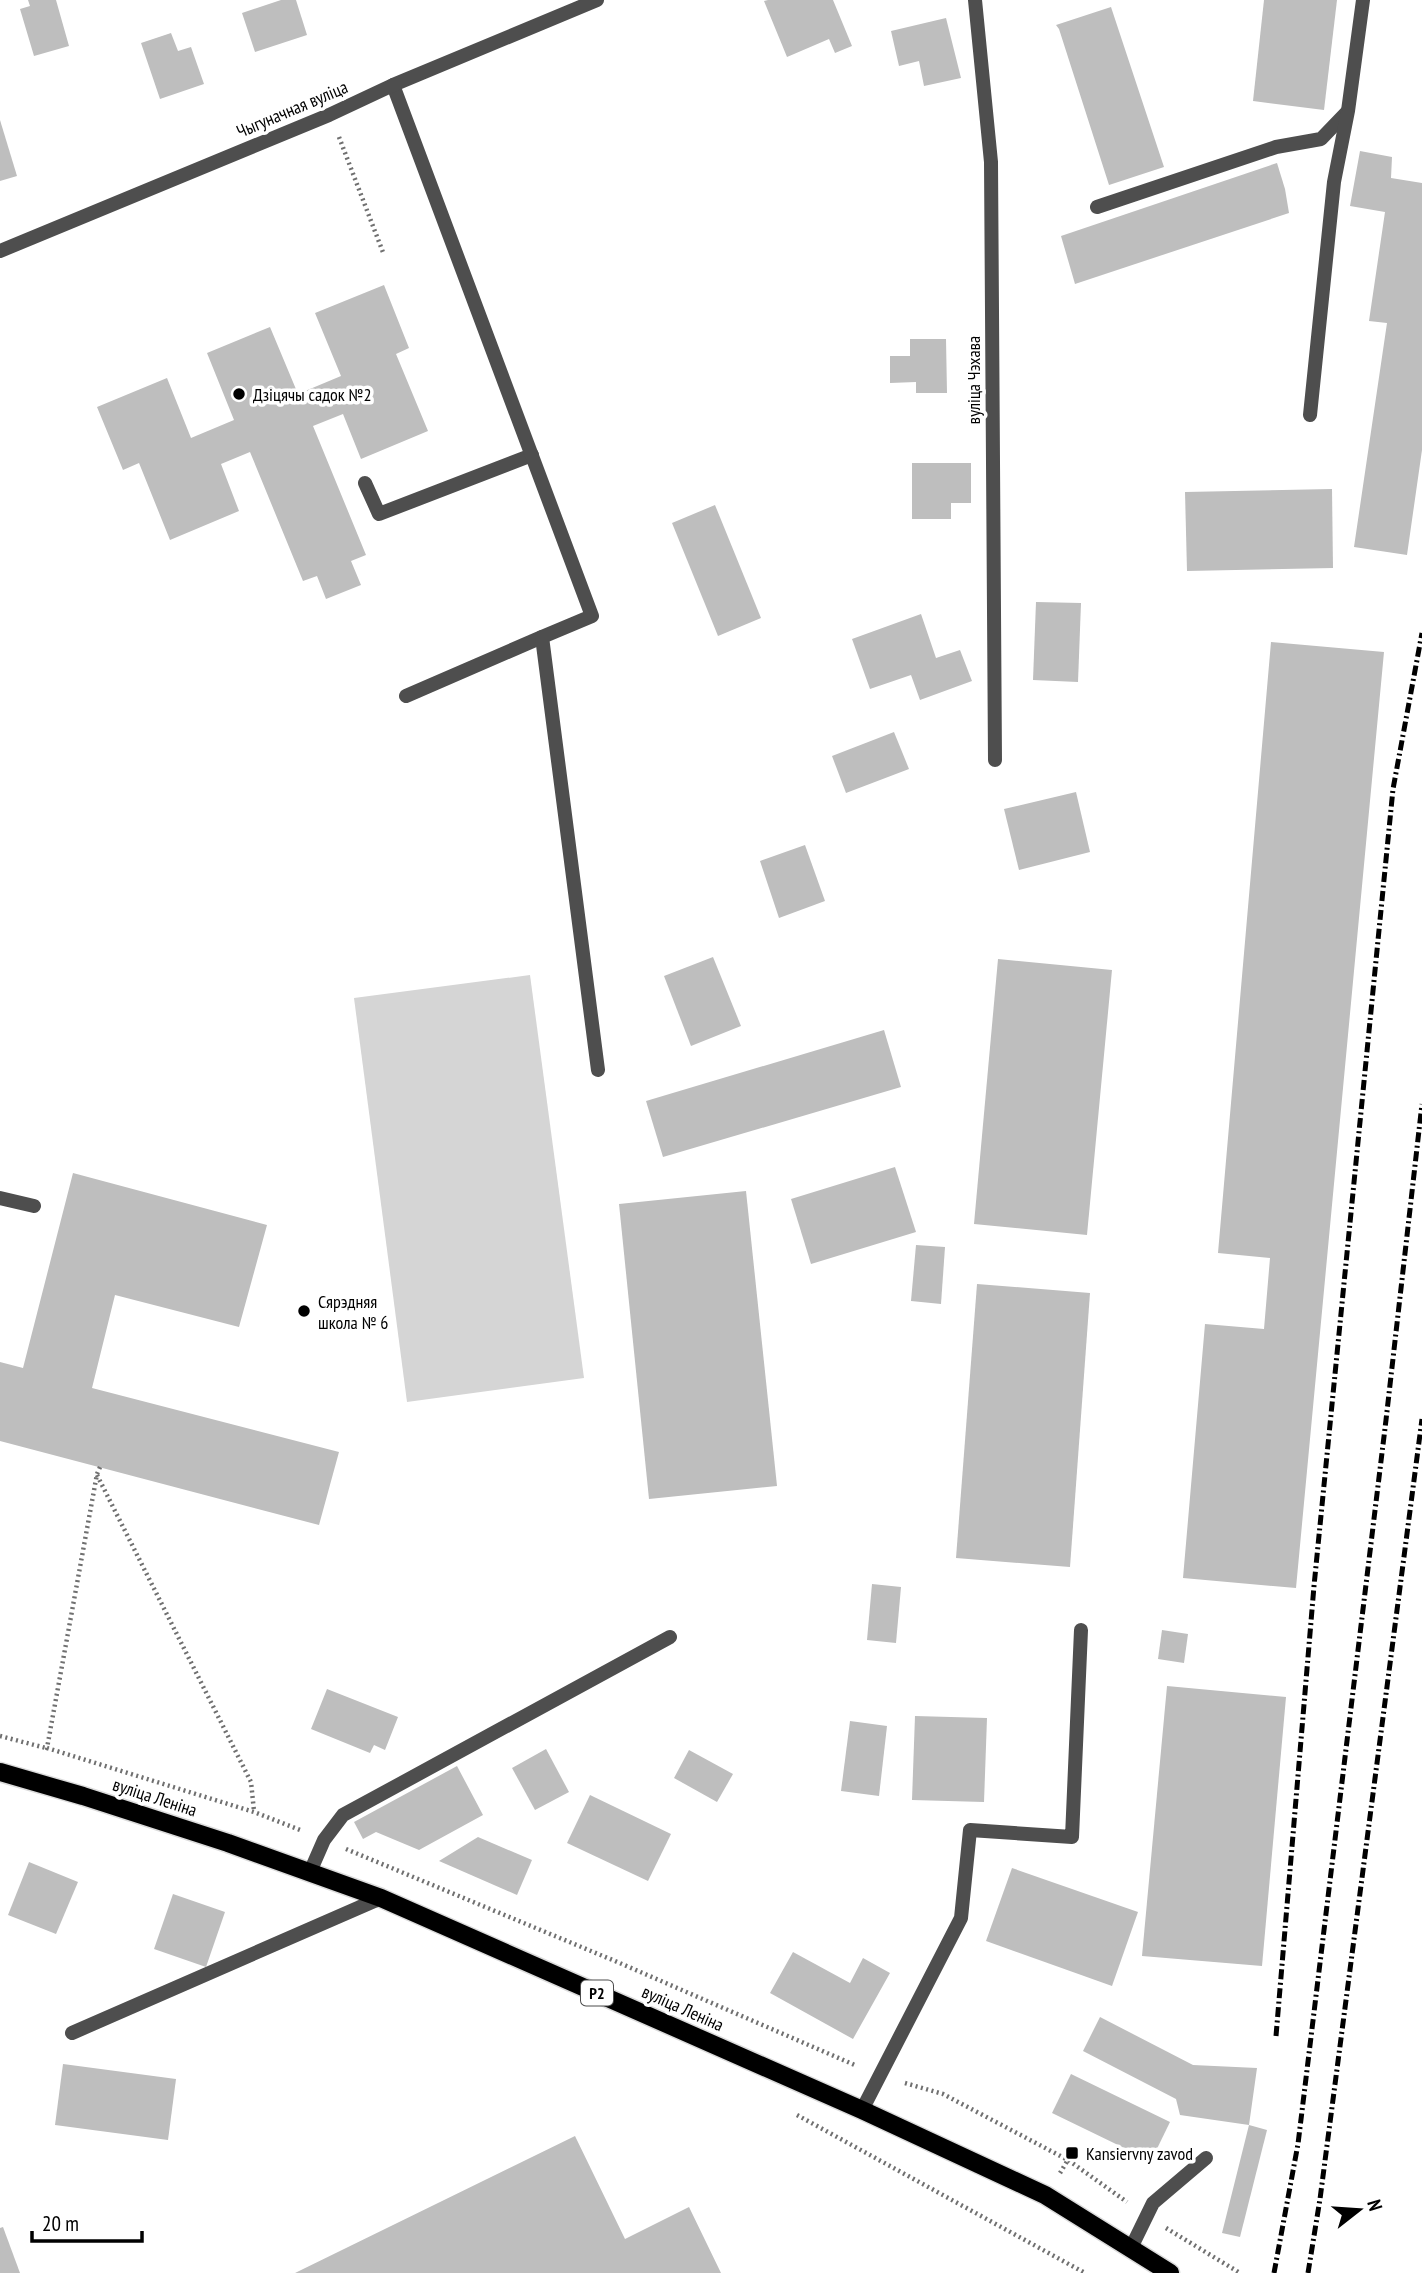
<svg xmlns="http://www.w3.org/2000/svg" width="1422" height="2273" viewBox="0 0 1422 2273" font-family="'PT Sans Narrow',sans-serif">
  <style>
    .green { fill: #d5d5d5 }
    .building { fill: #bebebe }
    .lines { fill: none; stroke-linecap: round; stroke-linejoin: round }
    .primary-casing { stroke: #dbdbdb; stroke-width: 21 }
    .path { stroke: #707070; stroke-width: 4.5; stroke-dasharray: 2 3.5; stroke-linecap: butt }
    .lane { stroke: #4e4e4e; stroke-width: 14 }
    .street { stroke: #4e4e4e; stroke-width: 14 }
    .primary { stroke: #000; stroke-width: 18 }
    .rail { stroke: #000; stroke-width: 5; stroke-dasharray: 10 3.5 2 3.5; stroke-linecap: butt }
    .poi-dot { fill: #000; stroke: #fff; stroke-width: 2.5 }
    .labels { text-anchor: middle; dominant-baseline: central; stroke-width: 7; stroke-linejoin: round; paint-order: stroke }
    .shield { fill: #fff; stroke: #4c4c4c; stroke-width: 2 }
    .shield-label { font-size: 16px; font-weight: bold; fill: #000 }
    .street-label { font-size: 18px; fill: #000; stroke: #fff }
    .poi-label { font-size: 18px; fill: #000; stroke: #fff; text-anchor: start }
  </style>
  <rect width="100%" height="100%" fill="#fff"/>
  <!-- green -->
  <polygon class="green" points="530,975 584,1378 407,1402 354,998"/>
  <!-- building -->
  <g class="building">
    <polygon points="28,0 56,0 69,46 34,56 20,9 30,6"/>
    <polygon points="281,0 296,0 307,35 255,52 242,13"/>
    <polygon points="768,0 833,0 852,46 835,53 829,39 787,57 764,1"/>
    <polygon points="1264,0 1337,0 1324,110 1253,101"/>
    <polygon points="1111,7 1164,167 1109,185 1059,29 1056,25"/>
    <polygon points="946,18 961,78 924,86 919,61 899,66 891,31"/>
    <polygon points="171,33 178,51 191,47 204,84 160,99 141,43"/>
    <polygon points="0,120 17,176 0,181"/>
    <polygon points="1360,151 1392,157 1391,178 1422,183 1422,450 1407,555 1354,547 1387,323 1369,321 1385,212 1350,206"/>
    <polygon points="1277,163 1285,189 1289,213 1075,284 1061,236"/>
    <polygon points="384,285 409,348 396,354 428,431 361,459 343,414 313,426 366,555 351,561 361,585 326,599 317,576 303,581 250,452 221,464 239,511 170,540 139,463 123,470 97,407 167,378 191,438 234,420 207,353 270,327 298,394 341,376 315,313"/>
    <polygon points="910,339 946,339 947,393 916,393 916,382 890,383 890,356 910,356"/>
    <polygon points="912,463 971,463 971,503 951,503 951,519 912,519"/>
    <polygon points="1332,489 1333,568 1187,571 1185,492"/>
    <polygon points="715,505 761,618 718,636 672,523"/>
    <polygon points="1036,602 1081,603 1078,682 1033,680"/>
    <polygon points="921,614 936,658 960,650 972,681 920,700 911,675 870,689 852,639"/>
    <polygon points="1271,642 1384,652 1296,1588 1183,1578 1205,1324 1264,1329 1270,1258 1218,1253"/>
    <polygon points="894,732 909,769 846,793 832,756"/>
    <polygon points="1076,792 1090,852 1019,870 1004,809"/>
    <polygon points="805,845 825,901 779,918 760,861"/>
    <polygon points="713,957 741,1026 691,1046 664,976"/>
    <polygon points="998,959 1112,970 1087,1235 974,1224"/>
    <polygon points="884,1030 901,1087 663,1157 646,1101"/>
    <polygon points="895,1167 916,1232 811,1264 791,1199"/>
    <polygon points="73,1173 267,1225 239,1327 115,1295 92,1388 339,1452 319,1525 0,1441 0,1362 23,1368"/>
    <polygon points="746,1191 777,1486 649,1499 619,1204"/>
    <polygon points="916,1245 945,1247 941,1304 911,1301"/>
    <polygon points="977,1284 1090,1293 1070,1567 956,1558"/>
    <polygon points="872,1584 901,1587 896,1643 867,1640"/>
    <polygon points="1162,1630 1188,1634 1184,1663 1158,1659"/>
    <polygon points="1167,1686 1286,1697 1262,1966 1142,1956"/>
    <polygon points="327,1689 398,1717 385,1750 374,1745 370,1753 311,1729"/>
    <polygon points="915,1716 987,1718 984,1802 912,1800"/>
    <polygon points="850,1721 887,1726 879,1796 841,1791"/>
    <polygon points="546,1749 569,1792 535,1810 512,1768"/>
    <polygon points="689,1750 733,1774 717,1802 674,1778"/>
    <polygon points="457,1766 483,1815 419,1850 376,1832 363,1839 354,1822"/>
    <polygon points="590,1795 671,1834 648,1881 567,1843"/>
    <polygon points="478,1837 532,1860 517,1895 439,1861"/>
    <polygon points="29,1862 78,1882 56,1934 8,1915"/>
    <polygon points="1012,1868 1138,1912 1112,1986 986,1941"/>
    <polygon points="173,1894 225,1912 206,1967 154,1949"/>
    <polygon points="793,1952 850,1983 863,1958 890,1973 853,2039 770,1993"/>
    <polygon points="1100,2017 1193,2065 1257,2068 1249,2125 1180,2115 1176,2099 1083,2051"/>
    <polygon points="63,2064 176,2079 168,2140 55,2125"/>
    <polygon points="1071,2074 1170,2122 1151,2161 1052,2113"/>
    <polygon points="1249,2125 1267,2130 1240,2237 1222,2233"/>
    <polygon points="575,2136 625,2239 689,2207 721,2273 295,2273"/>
    <polygon points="3,2227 20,2273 0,2273 0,2228"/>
  </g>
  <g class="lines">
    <defs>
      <polyline id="primary" points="0,1772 83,1796 228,1843 381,1898 862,2110 1045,2195 1170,2273"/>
    </defs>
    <!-- primary casing -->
    <use href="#primary" class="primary-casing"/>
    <!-- path -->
    <g class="path">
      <polyline points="339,137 384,255"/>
      <polyline points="100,1467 97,1474 47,1748 254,1812 303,1831"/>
      <polyline points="97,1475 251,1782 254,1811"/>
      <polyline points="0,1736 46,1748"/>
      <polyline points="346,1849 615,1961 857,2066"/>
      <polyline points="905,2083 943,2094 1068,2160 1127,2202"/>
      <polyline points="797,2115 1085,2273"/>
      <polyline points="1060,2173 1072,2153"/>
      <polyline points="1166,2228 1240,2273"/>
    </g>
    <!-- lane -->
    <g class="lane">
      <polyline points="975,0 991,162 995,760"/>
      <polyline points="1097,207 1276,147 1321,139 1347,112"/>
      <polyline points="1310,415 1334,182 1348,111 1363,0"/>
      <polyline points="365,483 379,514 532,455"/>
      <polyline points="406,696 542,637"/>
      <polyline points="0,1198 34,1206"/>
      <polyline points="310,1872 324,1840 343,1815 670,1637"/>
      <polyline points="72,2033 381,1898"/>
      <polyline points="862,2110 961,1918 970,1830 1072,1837 1081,1630"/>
      <polyline points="1131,2248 1153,2203 1206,2158"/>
    </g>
    <!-- street -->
    <g class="street">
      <polyline points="393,85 592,616 542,637 598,1070"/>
      <polyline points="0,251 329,115 393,85 597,0"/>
    </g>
    <!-- primary -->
    <use href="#primary" class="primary"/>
    <!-- rail -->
    <g class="rail">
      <polyline points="1276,2036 1314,1586 1393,789 1422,633"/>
      <polyline points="1274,2273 1298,2144 1386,1420 1422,1104"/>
      <polyline points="1308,2273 1320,2199 1422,1419"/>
    </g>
  </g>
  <!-- markers -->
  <g class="poi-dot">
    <circle cx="239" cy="394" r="7"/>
    <circle cx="304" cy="1311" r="7"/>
    <rect x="1065" y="2146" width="14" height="14" rx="3.5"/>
  </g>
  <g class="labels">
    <!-- shield labels -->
    <rect class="shield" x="581" y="1980.5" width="32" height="25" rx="5"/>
    <g class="shield-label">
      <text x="597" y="1993">Р2</text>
    </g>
    <!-- street labels -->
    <g class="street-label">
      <text transform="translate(292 109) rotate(-23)">Чыгуначная вуліца</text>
      <text transform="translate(973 380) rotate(-90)">вуліца Чэхава</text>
      <text transform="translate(155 1797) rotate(18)">вуліца Леніна</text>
      <text transform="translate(683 2008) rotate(24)">вуліца Леніна</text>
    </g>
    <!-- poi labels -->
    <g class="poi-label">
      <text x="253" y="394">Дзіцячы садок №2</text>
      <text x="318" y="1301">Сярэдняя<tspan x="318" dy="21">школа № 6</tspan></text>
      <text x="1086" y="2153">Kansiervny zavod</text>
    </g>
  </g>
  <!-- north arrow -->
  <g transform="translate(1359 2210) rotate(73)" stroke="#ffffff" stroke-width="5" paint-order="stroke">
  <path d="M0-5L12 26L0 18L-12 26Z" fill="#000000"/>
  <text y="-10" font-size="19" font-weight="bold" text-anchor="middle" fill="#000000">N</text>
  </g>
  <!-- scale -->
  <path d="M32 2231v10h110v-10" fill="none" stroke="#000000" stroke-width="3.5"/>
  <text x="42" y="2231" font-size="21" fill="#000000" stroke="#ffffff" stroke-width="5" paint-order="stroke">20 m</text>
</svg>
